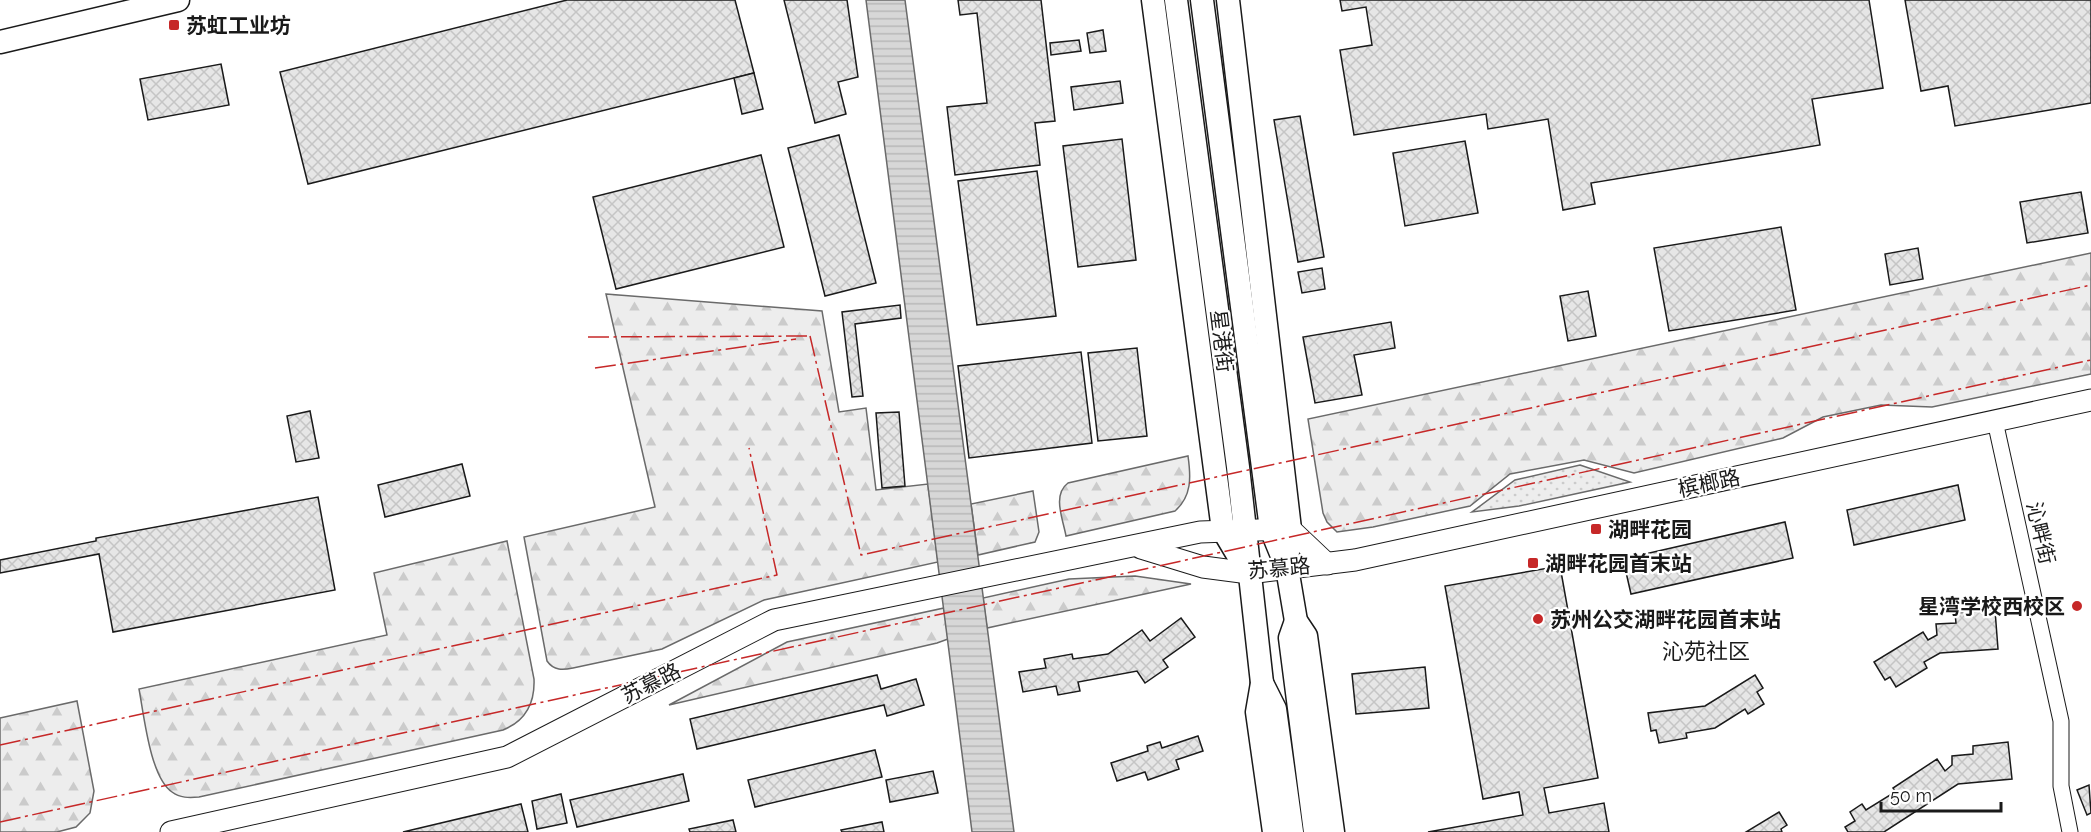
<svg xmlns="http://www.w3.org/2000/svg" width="2091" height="832" viewBox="0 0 2091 832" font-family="Raleway,'Noto Sans SC',sans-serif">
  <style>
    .grass { fill: url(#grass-dots); stroke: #6a6a6a; stroke-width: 1.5 }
    .forest { fill: url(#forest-firs); stroke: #6a6a6a; stroke-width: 1.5 }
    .water { fill: url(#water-rules); stroke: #6a6a6a; stroke-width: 1.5 }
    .building { fill: url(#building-cross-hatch); stroke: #1a1a1a; stroke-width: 1.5 }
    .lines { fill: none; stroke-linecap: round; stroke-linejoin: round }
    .street-casing { stroke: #1a1a1a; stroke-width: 17 }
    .secondary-casing { stroke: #1a1a1a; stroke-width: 23 }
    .primary-casing { stroke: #1a1a1a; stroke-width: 25 }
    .street { stroke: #fff; stroke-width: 15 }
    .secondary { stroke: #fff; stroke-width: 21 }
    .primary { stroke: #fff; stroke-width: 22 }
    .power { stroke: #c62828; stroke-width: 1.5; stroke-dasharray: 21 4.5 3 4.5; stroke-linecap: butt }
    .poi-dot { fill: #c62828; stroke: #fff; stroke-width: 2 }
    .labels { text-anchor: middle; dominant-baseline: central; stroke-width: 4.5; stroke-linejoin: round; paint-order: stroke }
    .poi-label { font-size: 21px; font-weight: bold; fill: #1a1a1a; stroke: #fff; text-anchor: start }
    .street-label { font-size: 21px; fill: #1a1a1a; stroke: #fff }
    .neighbourhood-label { font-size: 22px; fill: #1a1a1a; stroke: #fff }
  </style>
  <defs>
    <pattern id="grass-dots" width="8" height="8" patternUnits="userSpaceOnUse" patternTransform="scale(1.5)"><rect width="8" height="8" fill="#ededed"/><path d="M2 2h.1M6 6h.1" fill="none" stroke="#cbcbcb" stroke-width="1.8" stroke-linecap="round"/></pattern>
    <pattern id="forest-firs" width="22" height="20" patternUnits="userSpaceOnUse" patternTransform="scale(1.5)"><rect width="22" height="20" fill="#ededed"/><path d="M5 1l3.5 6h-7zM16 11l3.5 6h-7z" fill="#cbcbcb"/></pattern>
    <pattern id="water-rules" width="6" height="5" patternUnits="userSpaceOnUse" patternTransform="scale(1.5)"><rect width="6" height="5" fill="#d7d7d7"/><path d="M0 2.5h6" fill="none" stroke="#b8b8b8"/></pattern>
    <pattern id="building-cross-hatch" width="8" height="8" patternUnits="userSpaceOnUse" patternTransform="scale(1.5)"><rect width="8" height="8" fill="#e6e6e6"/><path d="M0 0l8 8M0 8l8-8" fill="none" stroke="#c5c5c5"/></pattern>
  </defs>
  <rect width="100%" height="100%" fill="#fff"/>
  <!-- grass -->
  <polygon class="grass" points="1580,465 1630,482 1519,506 1472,512 1515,480"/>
  <!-- forest -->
  <g class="forest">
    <polygon points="2091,253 2091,374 1932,407 1881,405 1823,417 1783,438 1634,473 1584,460 1510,474 1470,506 1373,527 1337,532 1327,522 1323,513 1308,419"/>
    <path d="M606 294 822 311 839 412 866 408 876 490 928 484 938 562 764 600 662 649 573 668C563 670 554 671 547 661L524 537 655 507Z"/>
    <path d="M1188 456C1191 477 1192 496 1175 511L1066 536C1063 519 1052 495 1068 483Z"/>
    <polygon points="1033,491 1039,532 1035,542 978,555 971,504"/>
    <path d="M507 541 534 679C535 703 525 721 503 730L199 797C189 798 180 798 172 792 150 777 144 715 139 689L387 635 374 573Z"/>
    <polygon points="1135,576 1191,584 987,628 983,598 1069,579"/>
    <polygon points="944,608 948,639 937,643 669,705 787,642"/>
    <polygon points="77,701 94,791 90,813 76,827 57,832 0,832 0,718"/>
  </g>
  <!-- water -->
  <polygon class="water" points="866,0 905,0 1014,832 972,832"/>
  <!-- building -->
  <g class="building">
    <polygon points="567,0 735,0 754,73 308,184 280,72"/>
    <polygon points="784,0 847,0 858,77 838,82 846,114 815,123"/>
    <polygon points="958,0 1041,0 1055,121 1035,123 1040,165 955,175 947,107 987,103 977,13 960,15"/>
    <polygon points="1340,0 1869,0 1883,88 1812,99 1820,145 1591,183 1595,204 1563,210 1548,119 1488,129 1486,114 1354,135 1340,50 1372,45 1366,7 1342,11"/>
    <polygon points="1905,0 2091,0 2091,103 1955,126 1948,86 1921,91"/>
    <polygon points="1103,30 1106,51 1090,53 1087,33"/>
    <polygon points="1079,40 1081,51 1051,55 1050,43"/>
    <polygon points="221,64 229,105 148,120 140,79"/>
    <polygon points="754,73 763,109 742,114 734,78"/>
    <polygon points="1120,81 1123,103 1074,110 1071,87"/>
    <polygon points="1300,116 1324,257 1298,262 1274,120"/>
    <polygon points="839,135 876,283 825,296 788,148"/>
    <polygon points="1122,139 1136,260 1078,267 1063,146"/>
    <polygon points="1465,141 1478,213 1405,226 1393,153"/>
    <polygon points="761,155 784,247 616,289 593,197"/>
    <polygon points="1037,171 1056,316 977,325 958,181"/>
    <polygon points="2081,192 2088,233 2027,243 2020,202"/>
    <polygon points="1781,227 1796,310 1669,331 1654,248"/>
    <polygon points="1918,248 1923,279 1890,285 1885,254"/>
    <polygon points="1322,268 1325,289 1302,293 1298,272"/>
    <polygon points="1588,291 1596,336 1568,341 1560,296"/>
    <polygon points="900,305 901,318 855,324 863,396 852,397 842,312"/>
    <polygon points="1391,322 1395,348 1354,355 1362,395 1315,403 1303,337"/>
    <polygon points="1137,348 1147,436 1098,441 1088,353"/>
    <polygon points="1081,352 1092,443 969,458 958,366"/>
    <polygon points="310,411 319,458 296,462 287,416"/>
    <polygon points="899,412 905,486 882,488 876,413"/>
    <polygon points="462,464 470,496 385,517 378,485"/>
    <polygon points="1958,485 1965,520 1854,545 1847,510"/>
    <polygon points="318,497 335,590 113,632 99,554 0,573 0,560 96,541 96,538"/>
    <polygon points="1785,522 1793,558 1631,594 1623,559"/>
    <polygon points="1560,566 1598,778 1544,788 1549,813 1604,803 1609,832 1428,832 1523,815 1519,792 1483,799 1445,586"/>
    <polygon points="1995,610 1998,649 1940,653 1924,662 1927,668 1896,687 1890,677 1885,680 1874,662 1923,632 1928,640 1937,635 1936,624 1956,623 1955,613"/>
    <polygon points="1181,618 1195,637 1163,660 1168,667 1145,683 1137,671 1078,682 1080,691 1058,695 1056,686 1023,692 1019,672 1046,668 1044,659 1072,654 1073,659 1108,654 1142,630 1150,641"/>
    <polygon points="1425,667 1429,708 1356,714 1352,674"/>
    <polygon points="877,675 881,689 916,679 924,705 887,716 884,705 697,749 690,719"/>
    <polygon points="1755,675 1763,688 1757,692 1764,704 1748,714 1745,709 1715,728 1686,733 1687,738 1659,743 1656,730 1651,731 1648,713 1705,706"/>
    <polygon points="1198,736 1203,751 1176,760 1179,769 1148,780 1145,772 1117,781 1111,763 1148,751 1147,746 1160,742 1162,748"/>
    <polygon points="2008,742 2012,779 1958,784 1884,832 1848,832 1845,827 1855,821 1850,812 1862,804 1866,810 1890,795 1893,800 1898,796 1893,788 1937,759 1945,771 1952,765 1952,756 1973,754 1973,746"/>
    <polygon points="875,750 882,777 755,807 748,780"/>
    <polygon points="933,771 938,793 890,802 886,780"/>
    <polygon points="683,774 689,801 577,827 570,800"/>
    <polygon points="2089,785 2091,813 2087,815 2077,790"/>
    <polygon points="561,794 567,823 537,829 532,801"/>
    <polygon points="521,804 528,832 403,832"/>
    <polygon points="1779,812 1787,825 1781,829 1782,832 1746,832"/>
    <polygon points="733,820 736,832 690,832 689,829"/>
    <polygon points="882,822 884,832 842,832 841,830"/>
  </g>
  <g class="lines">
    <defs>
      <polyline id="street" points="1995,421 2061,721 2061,786 2070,832"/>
      <g id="secondary">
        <polyline points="1141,548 1203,567 1249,573 1355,560 2091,400"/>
        <polyline points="171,832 507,757 774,620 1200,532 1290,529 1327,564"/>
      </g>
      <g id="primary">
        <polyline points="1153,0 1223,530 1245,567"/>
        <polyline points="1176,0 1238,467 1262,683 1257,712 1274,832"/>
        <polyline points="1202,0 1271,529 1287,568 1296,621 1306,636 1333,832"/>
        <polyline points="1228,0 1290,529 1287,563"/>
        <polyline points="0,42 178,0"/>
        <polyline points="1296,621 1290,638 1315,832"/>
        <polyline points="1262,683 1275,709 1292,832"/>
      </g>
    </defs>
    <!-- street casing -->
    <use href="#street" class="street-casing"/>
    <!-- secondary casing -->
    <use href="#secondary" class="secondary-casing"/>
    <!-- primary casing -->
    <use href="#primary" class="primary-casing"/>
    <!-- street -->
    <use href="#street" class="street"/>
    <!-- secondary -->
    <use href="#secondary" class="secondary"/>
    <!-- primary -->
    <use href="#primary" class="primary"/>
    <!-- power -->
    <g class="power">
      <polyline points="810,336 861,555 2091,285"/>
      <polyline points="588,337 810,336"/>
      <polyline points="595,368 796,339"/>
      <polyline points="0,745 777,575 749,448"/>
      <polyline points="0,822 2091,360"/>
    </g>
  </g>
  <!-- markers -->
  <g class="poi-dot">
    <rect x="168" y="19" width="12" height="12" rx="3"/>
    <rect x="1590" y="523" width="12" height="12" rx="3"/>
    <rect x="1527" y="557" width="12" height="12" rx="3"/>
    <circle cx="2077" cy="606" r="6"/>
    <circle cx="1538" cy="619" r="6"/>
  </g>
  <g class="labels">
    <!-- poi labels -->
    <g class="poi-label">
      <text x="186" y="25">苏虹工业坊</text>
      <text x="1608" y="529">湖畔花园</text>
      <text x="1545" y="563">湖畔花园首末站</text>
      <text x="2065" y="606" text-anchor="end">星湾学校西校区</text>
      <text x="1550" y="619">苏州公交湖畔花园首末站</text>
    </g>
    <!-- street labels -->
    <g class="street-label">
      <text transform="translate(1222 341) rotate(83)">星港街</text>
      <text transform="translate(1709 483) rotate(-12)">槟榔路</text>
      <text transform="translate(2041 533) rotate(77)">沁畔街</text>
      <text transform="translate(1279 568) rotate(-5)">苏慕路</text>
      <text transform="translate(651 683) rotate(-27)">苏慕路</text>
    </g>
    <!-- neighbourhood labels -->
    <g class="neighbourhood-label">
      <text x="1706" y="651">沁苑社区</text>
    </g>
  </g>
  <!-- scale -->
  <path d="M1881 802v9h120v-9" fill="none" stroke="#1a1a1a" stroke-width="3"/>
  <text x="1890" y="802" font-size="18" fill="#1a1a1a" stroke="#ffffff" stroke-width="4.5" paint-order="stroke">50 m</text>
</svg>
